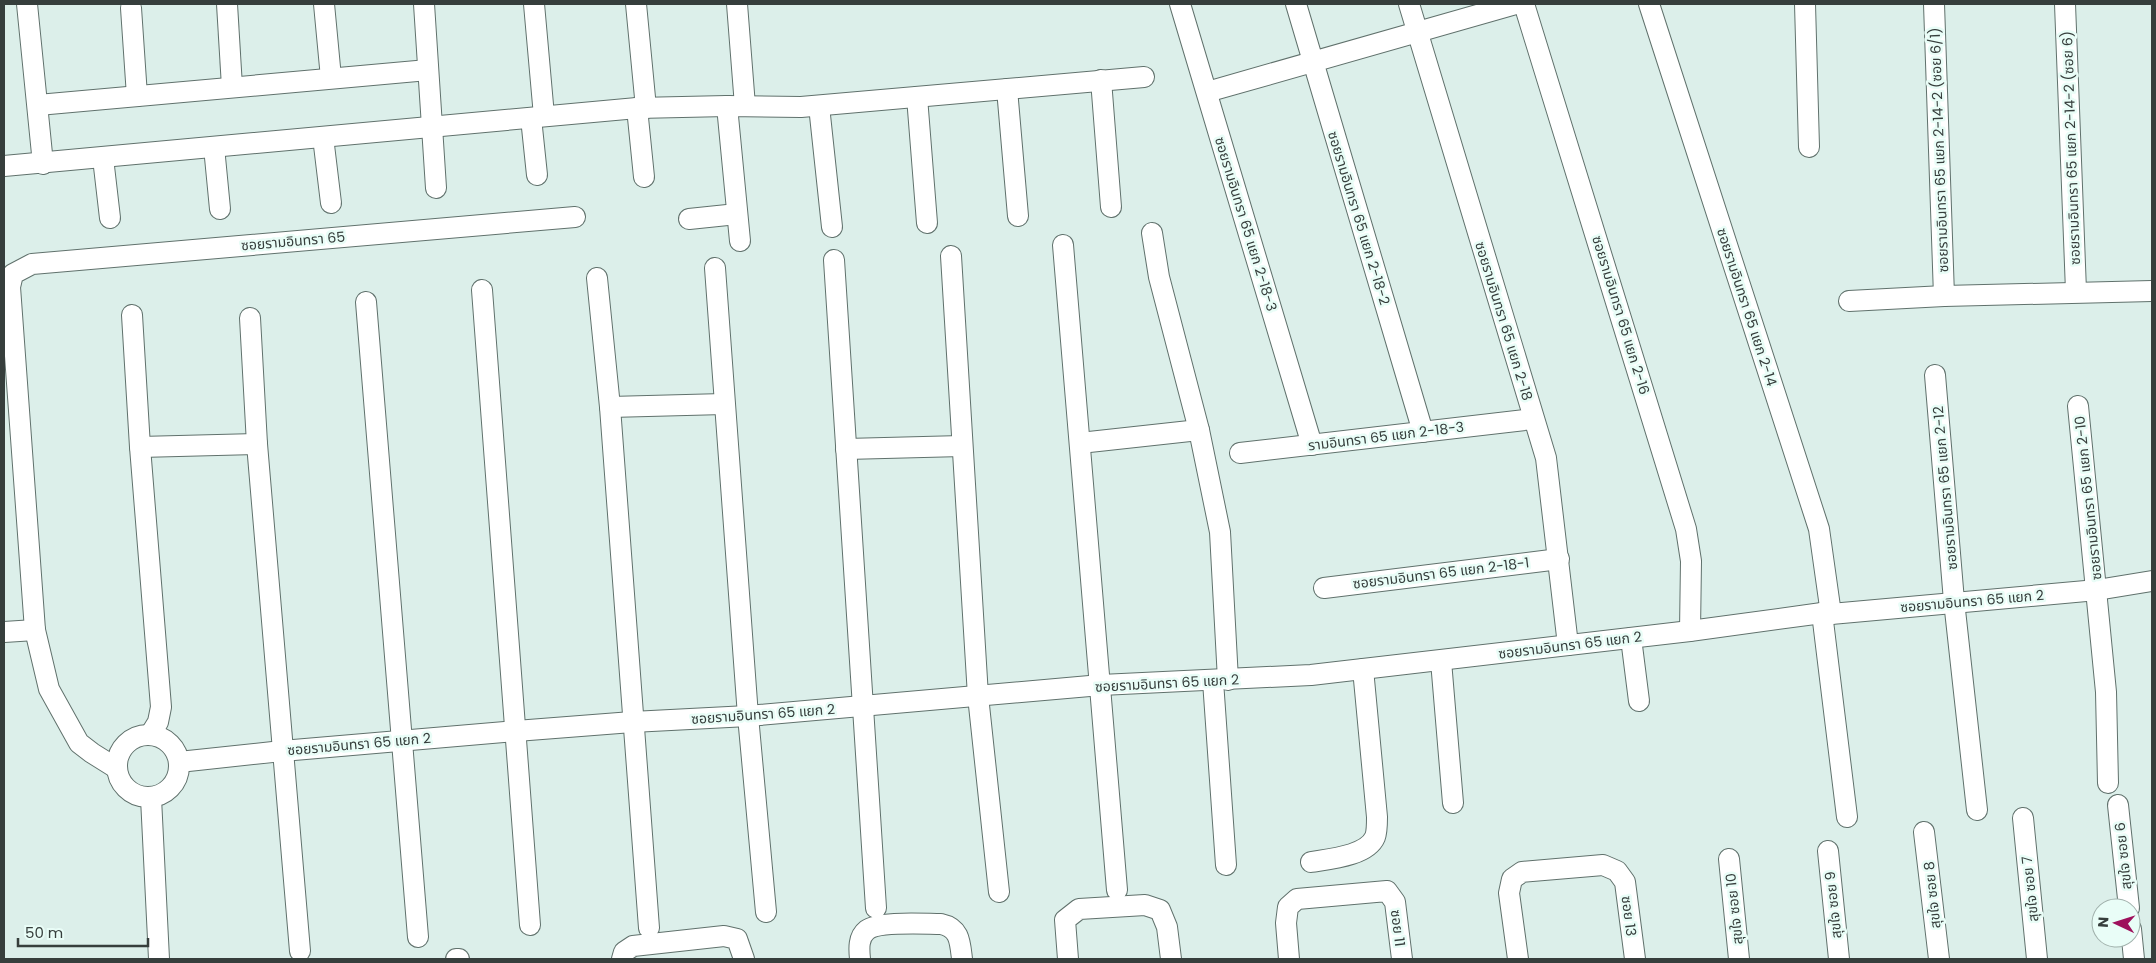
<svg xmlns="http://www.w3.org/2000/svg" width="2156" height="963" viewBox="0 0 2156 963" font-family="Poppins,'Noto Sans Thai',sans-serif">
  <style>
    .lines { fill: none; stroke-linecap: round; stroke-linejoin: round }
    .minor-casing { stroke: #60716c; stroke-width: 22 }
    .minor { stroke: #fff; stroke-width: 20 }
    .labels { text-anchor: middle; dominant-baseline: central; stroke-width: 5; stroke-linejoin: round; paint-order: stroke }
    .street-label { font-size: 14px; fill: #363e3c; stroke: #e9fdf7 }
  </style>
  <rect width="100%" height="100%" fill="#dcefea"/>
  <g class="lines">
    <defs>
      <g id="minor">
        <polyline points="27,4 43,164"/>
        <polyline points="227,4 232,87"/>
        <polyline points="324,4 331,78"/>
        <polyline points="424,4 436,188"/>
        <polyline points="534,4 544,116"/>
        <polyline points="636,4 646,108"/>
        <polyline points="737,4 745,106"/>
        <polyline points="1180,4 1312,445"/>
        <polyline points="1296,4 1423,432"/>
        <polyline points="1409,4 1546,458 1568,645"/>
        <polyline points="1524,4 1686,529 1691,561 1690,631"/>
        <polyline points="1649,4 1819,529 1831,614"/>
        <polyline points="1805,4 1809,147"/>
        <polyline points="1934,4 1944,296"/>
        <polyline points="2065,4 2076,291"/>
        <polyline points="131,8 137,96"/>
        <polyline points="1101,80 1111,207"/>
        <polyline points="1007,89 1018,216"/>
        <polyline points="1207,92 1516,4"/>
        <polyline points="917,97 927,223"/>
        <polyline points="38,105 428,70"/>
        <polyline points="727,106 740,241"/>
        <polyline points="819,106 832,227"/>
        <polyline points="637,108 644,177"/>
        <polyline points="531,118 537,175"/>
        <polyline points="323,137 331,203"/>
        <polyline points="214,147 220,209"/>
        <polyline points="103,158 110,218"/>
        <polyline points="4,166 637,108 727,106 801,107 1144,77"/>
        <polyline points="689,219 737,214"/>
        <polyline points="1152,233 1159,277 1199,430 1220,532 1228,680"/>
        <polyline points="1063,245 1117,890"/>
        <polyline points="951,256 978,696 999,892"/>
        <polyline points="834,260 876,908"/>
        <polyline points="715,268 748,716 766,912"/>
        <polyline points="597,278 610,407 649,928"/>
        <polyline points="482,290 530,925"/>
        <polyline points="1849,301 1944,296 2152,291"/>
        <polyline points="366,302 418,937"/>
        <polyline points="132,315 140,447 161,707 158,722 150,735"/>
        <polyline points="250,318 257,444 300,951"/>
        <polyline points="1935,375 1954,601 1977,810"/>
        <polyline points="2078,406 2106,692 2108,783"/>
        <polyline points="610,407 724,404"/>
        <polyline points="1080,443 1199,430"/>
        <polyline points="140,447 257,444"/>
        <polyline points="846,449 962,446"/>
        <polyline points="1240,453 1533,419"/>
        <polyline points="1324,588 1559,559"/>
        <polyline points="1822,613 1847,817"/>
        <polyline points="4,632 35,630"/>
        <polyline points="1631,638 1639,701"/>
        <polyline points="1441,661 1453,803"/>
        <polyline points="1213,681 1226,865"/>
        <circle cx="148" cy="766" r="31"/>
        <polyline points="179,762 282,751 516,731 632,722 748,716 1101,685 1311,675 1690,631 1822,613 1831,614 2097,590 2152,581"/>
        <polyline points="116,768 92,753 79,743 49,689 35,630 10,287 13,274 32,264 575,217"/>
        <polyline points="151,798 159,959"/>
        <polyline points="2118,805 2129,908"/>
        <polyline points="2023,818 2037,959"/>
        <polyline points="1924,832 1939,959"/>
        <polyline points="1828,851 1839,959"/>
        <polyline points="1729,859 1739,959"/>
        <path d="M1311 862C1329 859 1367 856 1375 837 1377 832 1377 823 1377 817L1363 669"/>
        <polyline points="2131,929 2134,959"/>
        <polyline points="456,959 459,959"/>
        <polyline points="622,959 624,952 633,946 724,936 737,939 744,959"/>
        <path d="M860 959C859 949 858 937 867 930 879 921 924 924 941 924 960 928 960 942 962 959"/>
        <polyline points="1068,959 1065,920 1079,909 1145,905 1160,910 1167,927 1171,959"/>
        <polyline points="1289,959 1286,923 1288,907 1297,899 1387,891 1395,902 1402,959"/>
        <polyline points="1518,959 1509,893 1512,879 1522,872 1603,865 1617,871 1625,882 1635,959"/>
      </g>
    </defs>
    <!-- minor casing -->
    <use href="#minor" class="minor-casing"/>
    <!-- minor -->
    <use href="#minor" class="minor"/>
  </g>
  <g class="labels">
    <!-- street labels -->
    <g class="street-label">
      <text transform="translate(2071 148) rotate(-92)">ซอยรามอินทรา 65 แยก 2-14-2 (ซอย 6)</text>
      <text transform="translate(1939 150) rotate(-92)">ซอยรามอินทรา 65 แยก 2-14-2 (ซอย 6/1)</text>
      <text transform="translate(1359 218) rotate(73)">ซอยรามอินทรา 65 แยก 2-18-2</text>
      <text transform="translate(1246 224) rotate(73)">ซอยรามอินทรา 65 แยก 2-18-3</text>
      <text transform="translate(293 241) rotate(-5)">ซอยรามอินทรา 65</text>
      <text transform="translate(1747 307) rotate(72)">ซอยรามอินทรา 65 แยก 2-14</text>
      <text transform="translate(1621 315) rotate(73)">ซอยรามอินทรา 65 แยก 2-16</text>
      <text transform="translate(1504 321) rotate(73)">ซอยรามอินทรา 65 แยก 2-18</text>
      <text transform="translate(1386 436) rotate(-7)">รามอินทรา 65 แยก 2-18-3</text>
      <text transform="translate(1945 488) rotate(-95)">ซอยรามอินทรา 65 แยก 2-12</text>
      <text transform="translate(2088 498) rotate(-96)">ซอยรามอินทรา 65 แยก 2-10</text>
      <text transform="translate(1441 573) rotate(-7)">ซอยรามอินทรา 65 แยก 2-18-1</text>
      <text transform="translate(1972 601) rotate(-5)">ซอยรามอินทรา 65 แยก 2</text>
      <text transform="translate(1570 645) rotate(-7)">ซอยรามอินทรา 65 แยก 2</text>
      <text transform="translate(1167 683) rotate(-3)">ซอยรามอินทรา 65 แยก 2</text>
      <text transform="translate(763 714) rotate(-4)">ซอยรามอินทรา 65 แยก 2</text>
      <text transform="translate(359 744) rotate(-5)">ซอยรามอินทรา 65 แยก 2</text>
      <text transform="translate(2123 856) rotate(-96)">สุขใจ ซอย 6</text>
      <text transform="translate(2030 889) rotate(-96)">สุขใจ ซอย 7</text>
      <text transform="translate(1932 895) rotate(-96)">สุขใจ ซอย 8</text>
      <text transform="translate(1833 905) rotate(-96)">สุขใจ ซอย 9</text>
      <text transform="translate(1734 909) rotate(-96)">สุขใจ ซอย 10</text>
      <text transform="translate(1629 916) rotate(83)">ซอย 13</text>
      <text transform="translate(1398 928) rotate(83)">ซอย 11</text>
    </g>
  </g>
  <!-- border -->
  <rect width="2156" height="963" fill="none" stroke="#363e3c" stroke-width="10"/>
  <!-- north arrow -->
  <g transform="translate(2116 923) rotate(274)"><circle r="24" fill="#e9fdf7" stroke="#a1b1ac"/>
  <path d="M0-4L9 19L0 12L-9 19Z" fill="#9e105c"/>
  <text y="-8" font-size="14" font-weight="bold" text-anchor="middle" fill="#363e3c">N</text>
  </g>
  <!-- scale -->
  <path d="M18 938v8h130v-8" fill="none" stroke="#363e3c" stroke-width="2.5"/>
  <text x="25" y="938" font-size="15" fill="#363e3c" stroke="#e9fdf7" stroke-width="4" paint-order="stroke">50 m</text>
</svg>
